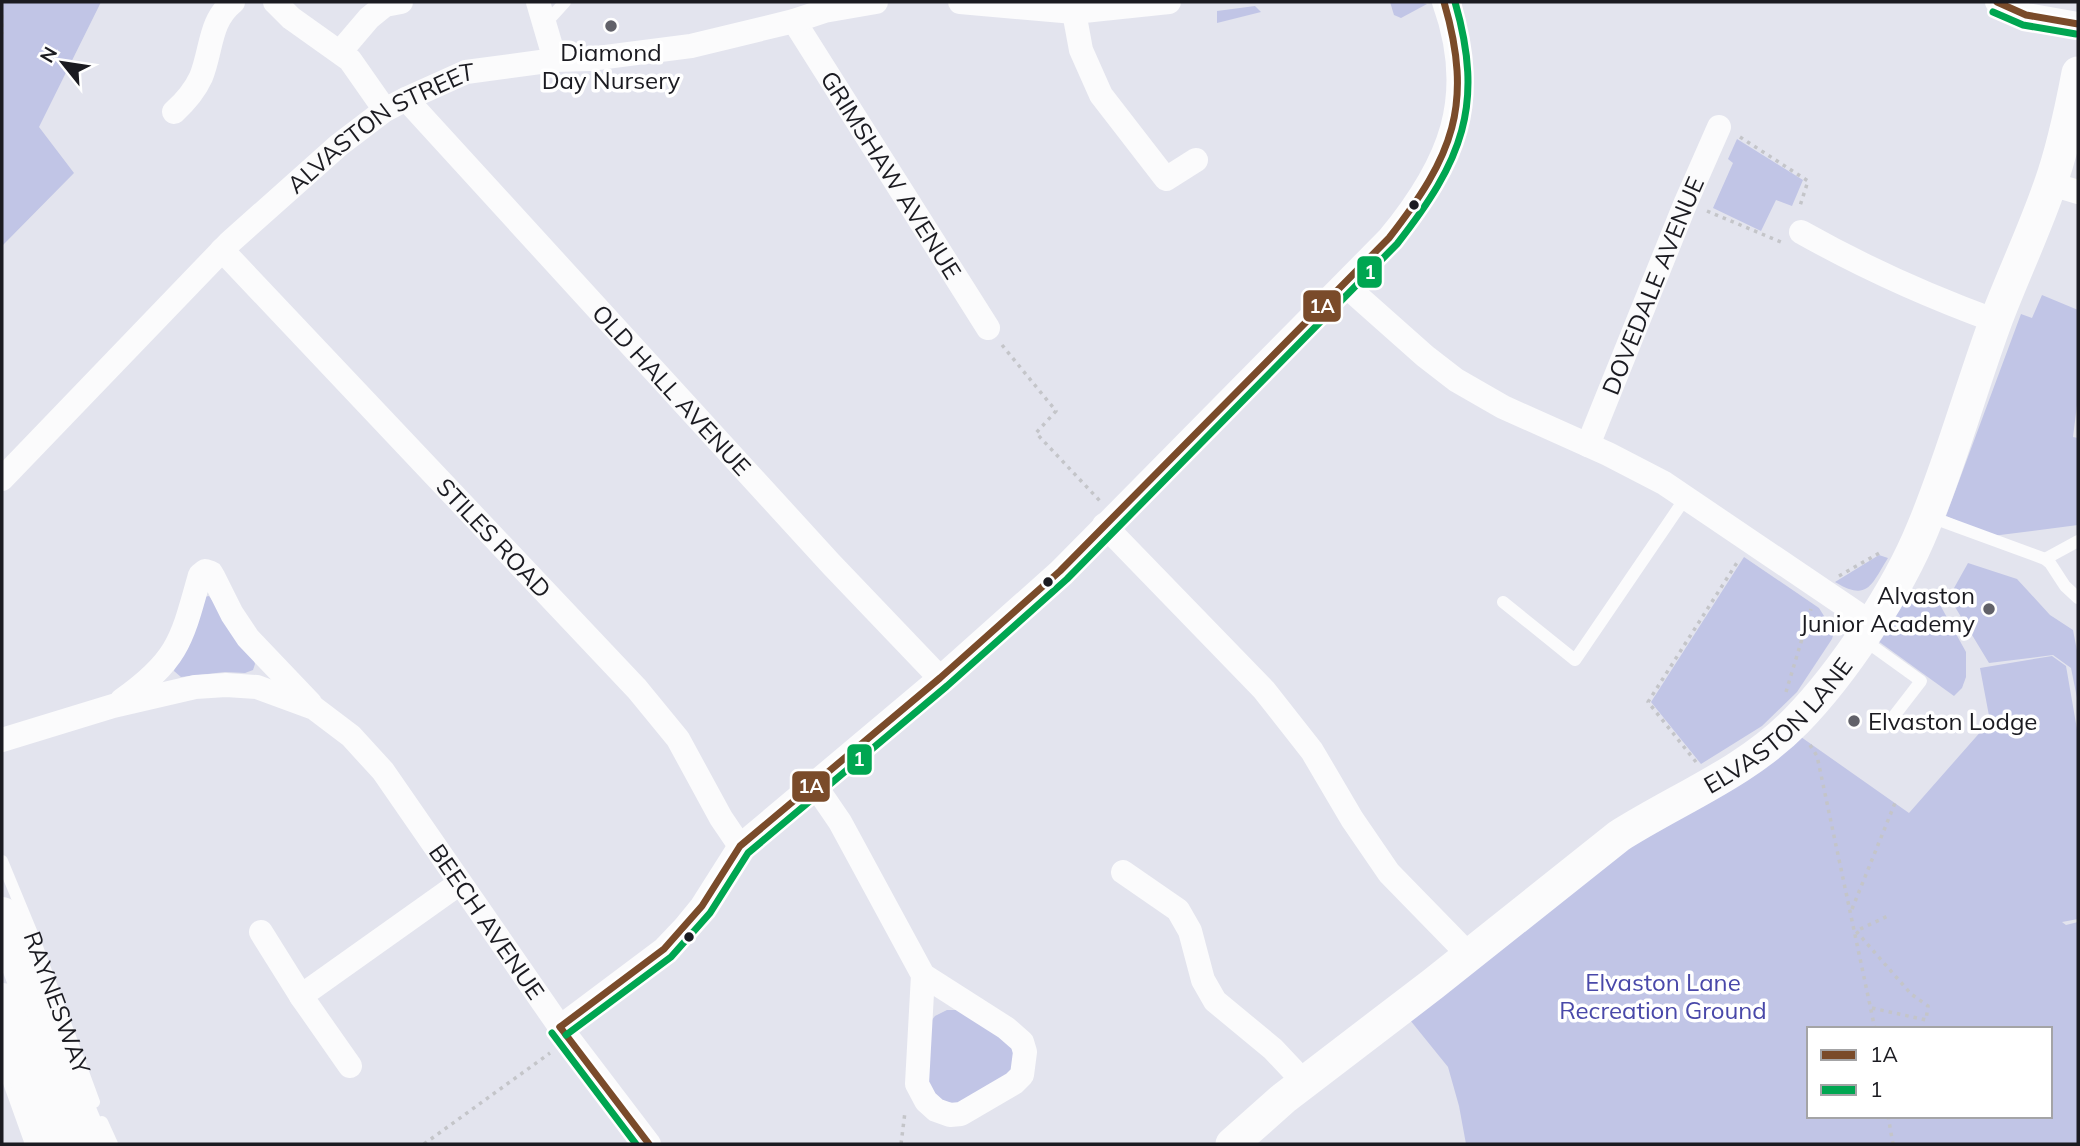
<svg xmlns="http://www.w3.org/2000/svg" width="2080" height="1146" viewBox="0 0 2080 1146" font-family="Mulish,sans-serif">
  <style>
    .green { fill: #c1c5e6; fill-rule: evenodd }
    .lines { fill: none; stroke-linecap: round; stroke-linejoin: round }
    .path { stroke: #c4c5c9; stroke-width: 3.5; stroke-dasharray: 3.5 5; stroke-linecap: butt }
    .lane { stroke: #fbfbfc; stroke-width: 12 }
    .street { stroke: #fbfbfc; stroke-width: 24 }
    .secondary { stroke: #fbfbfc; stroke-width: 33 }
    .highway { stroke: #fbfbfc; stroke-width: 38 }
    .bus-1-casing { stroke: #fff; stroke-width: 12 }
    .bus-2-casing { stroke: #fff; stroke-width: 12 }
    .bus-1 { stroke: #7a4b2a; stroke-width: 7 }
    .bus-2 { stroke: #00a651; stroke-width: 7 }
    .poi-dot { fill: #616169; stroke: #fff; stroke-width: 2.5 }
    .bus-dot { fill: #1b1b21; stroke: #fff; stroke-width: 2.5 }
    .labels { text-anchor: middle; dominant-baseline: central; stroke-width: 7; stroke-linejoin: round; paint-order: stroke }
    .poi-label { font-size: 24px; fill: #1b1b21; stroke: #fff }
    .street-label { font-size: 24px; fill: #1b1b21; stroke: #fff }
    .park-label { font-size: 24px; fill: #4948a9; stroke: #fff }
    .line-badge { stroke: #fff; stroke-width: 2.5 }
    .badge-label { font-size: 19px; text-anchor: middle; font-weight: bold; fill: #fff }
  </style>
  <rect width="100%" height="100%" fill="#e3e4ee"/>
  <!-- green -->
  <g class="green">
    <polygon points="2,2 101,2 39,127 74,173 2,246"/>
    <polygon points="1390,2 1419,2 1427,4 1401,18 1394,15"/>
    <polygon points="1255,6 1261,12 1217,23 1217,11"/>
    <polygon points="1737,139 1803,180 1792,206 1776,200 1761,231 1713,208 1733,163 1728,159"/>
    <polygon points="2042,295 2078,310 2078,397 2073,437 2078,438 2078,525 1992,536 1946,516 2021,314 2032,318"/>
    <path d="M1879 555 1888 558C1871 585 1868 602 1835 582Z"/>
    <polygon points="1744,557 1819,608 1834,632 1832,639 1797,692 1762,726 1701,764 1651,702"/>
    <polygon points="1968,563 2017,579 2050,615 2073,630 2078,656 2078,703 2071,668 2053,655 1989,663 1949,597"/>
    <polygon points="1913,588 1939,603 1966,652 1966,677 1962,688 1954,696 1878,641"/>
    <polygon points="209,596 253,657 255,664 253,670 245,673 225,672 181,677 174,671 176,661 203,597"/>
    <path d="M2052 656 2066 666 2078 735V919L2062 922 2066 925 2078 922V1144H1466L1459 1106 1448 1067 1410 1020 1556 891 1801 737 1909 813 1990 721 1980 668ZM1809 1029H2050V1116H1809Z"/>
    <polygon points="947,1010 960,1010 1007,1040 1017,1058 1010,1074 958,1104 944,1104 929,1092 928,1025 935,1016"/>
  </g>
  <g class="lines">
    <!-- path -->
    <g class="path">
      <polyline points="2,15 2,34"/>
      <polyline points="1740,137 1808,181 1799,209"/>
      <polyline points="1707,211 1781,242"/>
      <polyline points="1002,345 1056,411 1036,433 1100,501"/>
      <polyline points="1839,576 1881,552"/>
      <polyline points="1786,692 1811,609"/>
      <polyline points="1810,745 1817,756 1820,770 1875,1029"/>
      <polyline points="1696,762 1648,702 1738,561"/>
      <polyline points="1852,909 1895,803"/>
      <polyline points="1872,1008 1926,1020 1928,1006 1911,994 1856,931 1890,915"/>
      <polyline points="1888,1116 1893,1144"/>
      <polyline points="424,1144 550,1053"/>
      <polyline points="901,1144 905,1112"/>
    </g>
    <!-- lane -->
    <g class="lane">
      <polyline points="545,24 565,2"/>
      <polyline points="1928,516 2045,559 2050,563 2065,586 2078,598"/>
      <polyline points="2045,559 2078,541"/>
      <polyline points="1503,602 1575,660 1686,497"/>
      <polyline points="1864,640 1921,681 1894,716"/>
      <path id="s1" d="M2 861 33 936 94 1102"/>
      <polyline points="2,1063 31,1144"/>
      <polyline points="102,1122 112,1144"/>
    </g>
    <!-- street -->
    <g class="street">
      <polyline points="275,2 291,18 350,60 385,110"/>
      <polyline points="538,2 555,60"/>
      <polyline points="960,2 1074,12 1169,2"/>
      <polyline points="1997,2 2026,15 2078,24"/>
      <polyline points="1074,12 1081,50 1101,95 1166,179 1196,160"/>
      <path id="s2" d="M794 21 988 328"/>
      <polyline points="340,52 369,18 385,5 401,2"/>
      <path id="s3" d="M406 99 831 564 940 678"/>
      <path d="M174 112C185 102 195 90 201 77 212 50 209 21 233 2"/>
      <polyline points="2051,184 2078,192"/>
      <path d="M1801 232C1863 267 1930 297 1996 321"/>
      <path id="s4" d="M222 250 637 689 678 739 721 818 740 846"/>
      <polyline points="1345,285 1425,356 1456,380 1503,407 1608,454 1664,483 1871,623"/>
      <path id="s5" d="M1588 445 1686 202 1719 127"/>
      <path id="s6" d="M2 479 229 243 339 145 385 110 406 99 466 72 555 60 590 59 691 46 794 21 824 11 876 2"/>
      <polyline points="1104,525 1264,690 1312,751 1352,819 1389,873 1469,955"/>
      <path d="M122 700C179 660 182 639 200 575L205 571 211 573 214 578 232 614 248 638 310 703"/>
      <path id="s7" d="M2 740 113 706 195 687 226 685 257 687 314 708 351 736 383 771 560 1027 649 1144"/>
      <polyline points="814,784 840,822 923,975 1006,1028 1022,1042 1025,1052 1022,1075 1014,1083 961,1114 950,1115 936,1110 926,1101 917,1084 923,975"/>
      <polyline points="1123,872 1178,910 1190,931 1203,980 1215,1001 1273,1049 1305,1083"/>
      <polyline points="261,932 301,996"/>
      <path d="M560 1027 664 949 684 928 702 906 740 846 940 678 1060 571 1389 238C1450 164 1478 97 1444 2"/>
      <polyline points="350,1066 301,996 460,883"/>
    </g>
    <!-- secondary -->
    <path class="secondary" id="s8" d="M1232 1144 1284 1098 1433 984 1619 836C1679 798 1745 773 1796 721 1843 673 1898 590 1923 528 1951 461 1970 391 1995 323 2012 277 2034 232 2050 185 2063 149 2071 110 2078 73"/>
    <!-- highway -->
    <g class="highway">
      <polyline points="2,916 64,1080 91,1144"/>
      <polyline points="2,1002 30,1082 56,1144"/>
    </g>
    <defs>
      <g id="bus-1">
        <polyline points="1997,2 2026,15 2078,24"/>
        <path d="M560 1027 664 949 702 906 740 846 940 678 1060 571 1389 238C1453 156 1474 105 1444 2"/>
        <polyline points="560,1027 649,1144"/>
      </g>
      <g id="bus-2">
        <polyline points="1993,12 2023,25 2076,34"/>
        <polyline points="552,1033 636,1144"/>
        <path d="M566 1035 671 957 710 913 748 853 947 686 1067 579 1397 244C1462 161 1485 106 1455 2"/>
      </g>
    </defs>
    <!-- bus-1 casing -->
    <use href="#bus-1" class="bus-1-casing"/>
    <!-- bus-2 casing -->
    <use href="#bus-2" class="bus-2-casing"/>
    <!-- bus-1 -->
    <use href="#bus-1" class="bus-1"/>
    <!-- bus-2 -->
    <use href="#bus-2" class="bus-2"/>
  </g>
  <!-- markers -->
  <g class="poi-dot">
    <circle cx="611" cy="26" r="7"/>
    <circle cx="1989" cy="609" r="7"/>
    <circle cx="1854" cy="721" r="7"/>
  </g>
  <g class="bus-dot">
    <circle cx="1414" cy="205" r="6"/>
    <circle cx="1048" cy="582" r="6"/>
    <circle cx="689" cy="937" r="6"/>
  </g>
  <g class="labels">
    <!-- poi labels -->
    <g class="poi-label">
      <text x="611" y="52">Diamond<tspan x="611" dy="28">Day Nursery</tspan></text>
      <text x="1975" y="595" text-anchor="end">Alvaston<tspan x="1975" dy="28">Junior Academy</tspan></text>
      <text x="1868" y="721" text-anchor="start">Elvaston Lodge</text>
    </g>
    <!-- street labels -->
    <g class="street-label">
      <text stroke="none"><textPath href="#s6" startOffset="520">ALVASTON STREET</textPath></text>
      <text stroke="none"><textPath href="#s2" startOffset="182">GRIMSHAW AVENUE</textPath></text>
      <text stroke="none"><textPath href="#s5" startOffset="172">DOVEDALE AVENUE</textPath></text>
      <text stroke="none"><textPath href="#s3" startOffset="394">OLD HALL AVENUE</textPath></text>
      <text stroke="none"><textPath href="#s4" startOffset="396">STILES ROAD</textPath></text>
      <text stroke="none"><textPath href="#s8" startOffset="690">ELVASTON LANE</textPath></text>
      <text stroke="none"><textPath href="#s7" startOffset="600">BEECH AVENUE</textPath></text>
      <text stroke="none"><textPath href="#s1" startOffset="152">RAYNESWAY</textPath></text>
    </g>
    <!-- park labels -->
    <g class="park-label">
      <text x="1663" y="982">Elvaston Lane<tspan x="1663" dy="28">Recreation Ground</tspan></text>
    </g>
  </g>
  <g class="line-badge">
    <rect x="1356" y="255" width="27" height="34" rx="7" fill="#00a651"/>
    <rect x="1302" y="289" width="40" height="34" rx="7" fill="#7a4b2a"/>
    <rect x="846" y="743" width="27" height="33" rx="7" fill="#00a651"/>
    <rect x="791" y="770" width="40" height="33" rx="7" fill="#7a4b2a"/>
  </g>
  <g class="badge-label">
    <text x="1370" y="279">1</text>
    <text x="1322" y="313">1A</text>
    <text x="859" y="766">1</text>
    <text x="811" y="793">1A</text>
  </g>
  <!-- border -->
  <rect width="2080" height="1146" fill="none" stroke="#1b1b21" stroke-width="7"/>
  <!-- legend -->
  <rect x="1807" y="1027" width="245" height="91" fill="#ffffff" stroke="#a4a4a6" stroke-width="2"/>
  <rect x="1821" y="1050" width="35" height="10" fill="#7a4b2a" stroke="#a4a4a6" stroke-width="2"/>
  <text x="1870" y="1062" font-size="21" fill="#1b1b21">1A</text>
  <rect x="1821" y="1085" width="35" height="10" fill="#00a651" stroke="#a4a4a6" stroke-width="2"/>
  <text x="1870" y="1097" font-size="21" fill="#1b1b21">1</text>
  <!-- north arrow -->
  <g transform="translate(63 63) rotate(300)" stroke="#ffffff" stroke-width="5" paint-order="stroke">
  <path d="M0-5L12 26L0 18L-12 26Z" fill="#1b1b21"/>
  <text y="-10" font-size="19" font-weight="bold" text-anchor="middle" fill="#1b1b21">N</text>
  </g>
</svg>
